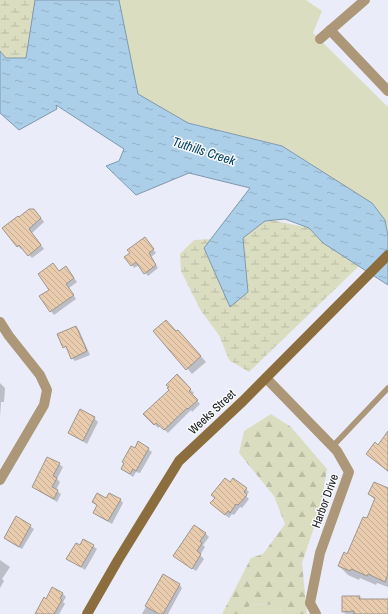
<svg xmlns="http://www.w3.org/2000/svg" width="388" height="614" viewBox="0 0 388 614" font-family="'Archivo Narrow',sans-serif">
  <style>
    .green { fill: #dbddc0 }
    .forest { fill: url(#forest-firs) }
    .wetland { fill: url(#wetland-marsh) }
    .water { fill: url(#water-ripples); stroke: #7f98ab }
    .shadow { fill: #0003 }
    .building { fill: url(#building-back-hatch); stroke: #9f968e }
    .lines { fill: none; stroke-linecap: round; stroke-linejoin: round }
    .service { stroke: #ac9778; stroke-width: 5.5 }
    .minor { stroke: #ac9778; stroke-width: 10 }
    .secondary { stroke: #8c6d3d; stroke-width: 10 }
    .labels { text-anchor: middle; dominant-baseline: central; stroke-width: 3; stroke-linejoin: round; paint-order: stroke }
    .street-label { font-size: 12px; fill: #15161a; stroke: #fafbfd }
    .water-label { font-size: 13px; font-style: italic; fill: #014163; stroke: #fafbfd }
  </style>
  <defs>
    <pattern id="forest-firs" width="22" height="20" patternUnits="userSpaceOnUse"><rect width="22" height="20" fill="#dbddc0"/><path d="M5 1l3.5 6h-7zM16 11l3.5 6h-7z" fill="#bbbda4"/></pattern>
    <pattern id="wetland-marsh" width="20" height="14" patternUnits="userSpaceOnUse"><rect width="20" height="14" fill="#dbddc0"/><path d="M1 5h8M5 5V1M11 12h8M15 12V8" fill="none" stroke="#bbbda4"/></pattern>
    <pattern id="water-ripples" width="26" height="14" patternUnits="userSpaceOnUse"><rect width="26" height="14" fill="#accfe9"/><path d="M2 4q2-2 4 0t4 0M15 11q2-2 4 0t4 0" fill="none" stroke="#93b1c7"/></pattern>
    <pattern id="building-back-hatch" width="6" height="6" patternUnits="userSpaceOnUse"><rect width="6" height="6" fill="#e8ccad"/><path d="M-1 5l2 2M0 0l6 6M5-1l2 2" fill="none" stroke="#c6ae94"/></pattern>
  </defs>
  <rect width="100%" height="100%" fill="#eaedf9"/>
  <!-- green -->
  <g class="green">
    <polygon points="119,0 306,0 322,11 313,33 388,107 388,235 385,220 372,203 282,146 186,122 138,94"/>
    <polygon points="251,604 276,605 284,614 242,614"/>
  </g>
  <!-- forest -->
  <polygon class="forest" points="271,414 291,427 327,469 320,510 302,563 307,614 284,614 276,605 251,604 242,614 222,614 251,558 263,554 285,524 274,496 239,453 244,431"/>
  <!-- wetland -->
  <g class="wetland">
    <polygon points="0,0 35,0 26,59 6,58 0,51"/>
    <polygon points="271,220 309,228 323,243 359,266 249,372 229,360 219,335 201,311 181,271 180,254 194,240 211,239 204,248 248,292 243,238 265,221"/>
  </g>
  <!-- water -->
  <polygon class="water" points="35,0 119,0 138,94 188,123 282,146 372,203 385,220 388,236 388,285 323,243 309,228 285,219 265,221 243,238 248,292 230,307 204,248 250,188 189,173 136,195 106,166 119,161 124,149 56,105 57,109 19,130 0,113 0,51 6,58 26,58"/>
  <!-- shadow -->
  <g class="shadow">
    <polygon points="38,214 44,222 32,233 44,249 32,258 23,248 21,249 18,246 19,218"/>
    <polygon points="147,241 156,253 151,257 158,268 148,276 139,265 134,268 132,265 131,253"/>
    <polygon points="69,271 77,282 69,288 76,299 54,315 51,311 59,272"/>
    <polygon points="76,327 79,330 90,355 75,361 72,358 68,350 65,348 71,345"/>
    <polygon points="155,331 176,332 183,336 206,362 192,374"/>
    <polygon points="177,376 194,393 192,395 200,404 192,412 191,410 168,433 160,426 158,428 145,414 170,390"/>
    <polygon points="0,383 5,388 4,402 1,402 0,417"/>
    <polygon points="94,418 98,422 87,444 69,432"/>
    <polygon points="388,433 388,472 367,454 378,446"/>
    <polygon points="139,443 152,452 140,473 136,472 133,477 122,469"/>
    <polygon points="59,464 63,467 57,479 60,482 56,490 61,494 57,502 37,490 33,487"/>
    <polygon points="246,489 249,492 246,496 249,499 242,508 240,507 234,515 232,514 229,518 215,507"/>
    <polygon points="388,493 388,587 377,583 376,585 360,578 359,580 348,575 339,566 348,555 367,519 375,500 369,494"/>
    <polygon points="120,499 123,503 112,524 98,516 94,513 98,506 93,502 106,500"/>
    <polygon points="30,526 34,529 22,549 8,541 5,538"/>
    <polygon points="205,533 209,537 203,545 205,547 200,555 204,559 196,571 174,556"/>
    <polygon points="80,546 93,546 97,549 85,570 68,558"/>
    <polygon points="0,560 10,567 2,579 4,581 0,588"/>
    <polygon points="163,575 179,584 182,588 168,614 142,614"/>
    <polygon points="63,594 66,597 63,602 65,604 59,614 36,614 47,600"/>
    <polygon points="343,597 360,597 363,600 388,600 388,614 346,614 343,611"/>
  </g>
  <!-- building -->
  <g class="building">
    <polygon points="29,209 34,209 41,218 29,229 41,245 28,256 19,245 17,247 2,228 18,216 19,217"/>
    <polygon points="145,237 154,249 149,253 156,265 144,274 136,262 131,266 124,257 130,253 127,250"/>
    <polygon points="53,263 59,271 66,266 74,278 66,284 74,295 50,312 39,296 49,290 38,274"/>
    <polygon points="166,320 176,331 178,330 201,356 186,370 153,331"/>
    <polygon points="76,326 87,351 71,359 66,346 63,348 57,334"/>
    <polygon points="177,374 191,389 189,391 198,400 188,409 187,408 164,430 156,423 154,425 143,414 169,390 167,388 169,387 166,385"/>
    <polygon points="80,409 95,417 83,441 68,433"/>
    <polygon points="388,431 388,471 366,454 375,442 378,445"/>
    <polygon points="138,441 149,448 136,471 133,469 130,474 121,469 124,463 122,462 131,446 135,448"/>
    <polygon points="47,457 60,463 53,476 57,478 52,487 58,490 54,499 32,487"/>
    <polygon points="225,478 230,482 233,478 247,488 244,492 247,495 238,505 236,504 230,513 228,511 225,515 210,503 215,498 211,495"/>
    <polygon points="374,482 388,488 388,574 385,582 368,574 367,576 351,569 350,571 338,566 344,552 347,554 363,517 367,518 375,498 368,494"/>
    <polygon points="97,493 106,498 109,493 121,499 108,521 93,513 97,505 92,502"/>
    <polygon points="16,516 31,525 19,547 4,538"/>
    <polygon points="194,525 206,533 200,541 202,543 197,551 201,554 192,569 173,556"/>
    <polygon points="83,539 94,545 81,567 66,559 76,543 80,545"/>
    <polygon points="163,574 180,584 163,614 159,614 145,606"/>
    <polygon points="52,587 63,593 60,598 62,600 54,614 35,614 44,597 46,599"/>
    <polygon points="342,596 360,596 359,599 388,599 388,614 354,614 354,611 342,612"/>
  </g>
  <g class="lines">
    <!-- service -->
    <polyline class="service" points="332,447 388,388"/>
    <!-- minor -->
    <g class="minor">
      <polyline points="330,30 388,91"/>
      <polyline points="320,39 365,0"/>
      <polyline points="0,322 9,336 40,375 47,390 44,405 0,480"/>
      <polyline points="266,378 337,451 349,472 320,553 310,603 316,614"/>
    </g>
    <!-- secondary -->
    <polyline class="secondary" points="87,614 118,560 179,461 243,401 388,255"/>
  </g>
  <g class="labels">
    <!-- street labels -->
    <g class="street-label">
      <text transform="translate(212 412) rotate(-43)">Weeks Street</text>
      <text transform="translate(325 501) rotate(-70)">Harbor Drive</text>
    </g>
    <!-- water labels -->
    <g class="water-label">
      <text transform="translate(204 151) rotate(18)">Tuthills Creek</text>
    </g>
  </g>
</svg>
